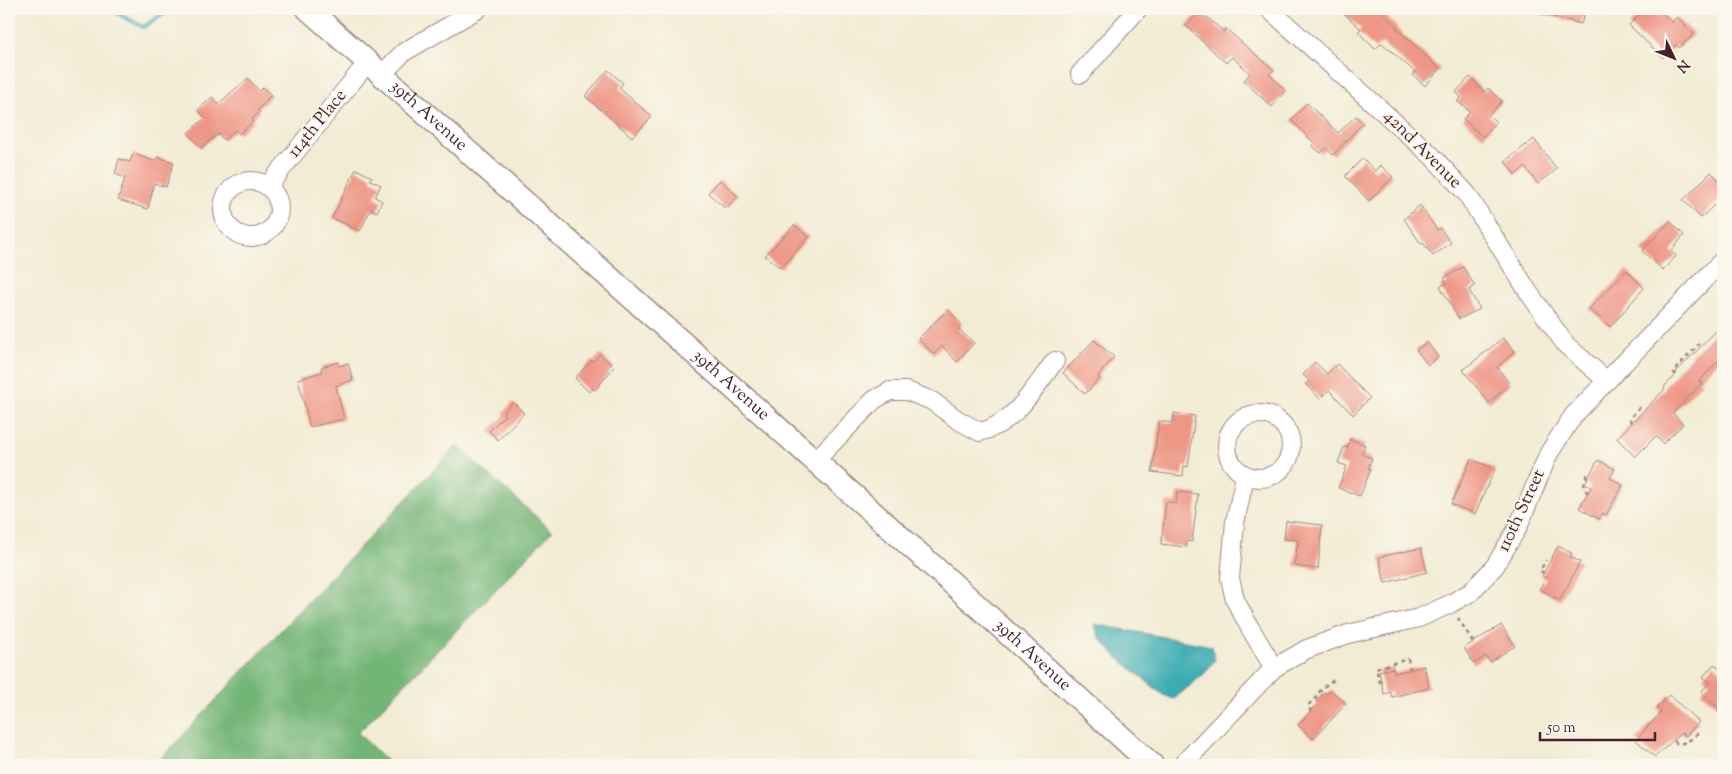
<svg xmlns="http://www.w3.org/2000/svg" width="1732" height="774" viewBox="0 0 1732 774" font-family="'Sorts Mill Goudy',serif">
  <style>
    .forest { fill: #73b577; stroke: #5e6a51 }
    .water { fill: #3aacb2; stroke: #42666e }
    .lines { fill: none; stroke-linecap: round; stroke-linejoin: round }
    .stream { stroke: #3aacb2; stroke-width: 4.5 }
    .building { fill: #ee9786 }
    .minor-casing { stroke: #9e8680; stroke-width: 20 }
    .major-casing { stroke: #9e8680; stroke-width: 25 }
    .path { stroke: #9e8680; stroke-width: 2.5; stroke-dasharray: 4 4; stroke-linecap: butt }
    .minor { stroke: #fff; stroke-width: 18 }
    .major { stroke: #fff; stroke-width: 22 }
    .labels { text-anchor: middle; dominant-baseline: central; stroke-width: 4; stroke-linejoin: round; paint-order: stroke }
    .street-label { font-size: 18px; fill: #4a1f2b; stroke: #fbf7ec }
  </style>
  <rect width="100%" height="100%" fill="#fbf7ec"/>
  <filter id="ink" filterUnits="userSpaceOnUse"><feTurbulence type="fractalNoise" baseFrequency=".02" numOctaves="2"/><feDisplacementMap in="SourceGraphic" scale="10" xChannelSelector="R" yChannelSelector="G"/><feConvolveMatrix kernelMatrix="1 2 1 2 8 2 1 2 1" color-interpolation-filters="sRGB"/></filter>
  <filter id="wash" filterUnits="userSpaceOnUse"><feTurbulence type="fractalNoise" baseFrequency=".0096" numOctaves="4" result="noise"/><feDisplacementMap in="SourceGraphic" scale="20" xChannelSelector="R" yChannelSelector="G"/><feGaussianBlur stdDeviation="1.12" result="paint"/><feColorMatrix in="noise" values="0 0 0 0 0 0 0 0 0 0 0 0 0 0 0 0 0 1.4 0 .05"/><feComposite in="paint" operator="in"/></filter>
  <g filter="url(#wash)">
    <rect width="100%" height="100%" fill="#f2ecd4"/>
    <!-- forest -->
    <polygon class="forest" points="457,446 552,531 358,733 391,765 155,765 316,593"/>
    <!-- water -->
    <polygon class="water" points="1094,624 1212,646 1215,660 1204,674 1174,699 1163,695 1116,656 1100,639"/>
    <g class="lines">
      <!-- stream -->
      <polyline class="stream" points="110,9 143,27 172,9"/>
    </g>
    <g id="blocks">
      <!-- building -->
      <g class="building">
        <polygon points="1339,9 1379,9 1397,27 1396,28 1440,69 1425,86 1413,75 1415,72 1382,43 1375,49 1358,32 1361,29"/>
        <polygon points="1538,9 1586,9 1581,24 1537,13"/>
        <polygon points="1645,9 1658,9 1672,22 1677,17 1694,34 1679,48 1676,45 1663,58 1629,25"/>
        <polygon points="1200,11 1224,32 1226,29 1274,70 1269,74 1286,91 1272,107 1244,81 1250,73 1232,57 1226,63 1186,26"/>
        <polygon points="608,70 623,83 619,88 652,117 632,137 585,96"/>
        <polygon points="1470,77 1484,92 1488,88 1502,101 1489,115 1496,122 1483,137 1463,119 1470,112 1457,101 1461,98 1456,92"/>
        <polygon points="248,78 259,91 263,87 271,96 267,99 268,100 257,110 260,112 252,119 254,121 239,134 235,130 224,140 218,134 201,148 188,133 205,118 198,110 212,97 218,104"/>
        <polygon points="1307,103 1338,133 1356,116 1363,123 1333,155 1326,148 1321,153 1312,146 1314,143 1291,120"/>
        <polygon points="1534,139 1557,169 1538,184 1525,167 1515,175 1505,161"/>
        <polygon points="133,154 155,161 157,157 174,162 166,187 154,183 148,209 118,200 125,178 115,174 119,159 130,162"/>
        <polygon points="1363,158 1375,171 1380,165 1393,177 1369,201 1345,176"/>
        <polygon points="356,169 372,177 370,180 381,185 375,197 382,201 377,212 371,209 360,231 332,218"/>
        <polygon points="1711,172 1723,184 1723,196 1701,218 1683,200"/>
        <polygon points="720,180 738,196 726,209 708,193"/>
        <polygon points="1420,205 1437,230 1440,228 1451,243 1433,256 1423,243 1421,244 1404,219"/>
        <polygon points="1670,221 1684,235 1671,251 1676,256 1663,270 1642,251"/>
        <polygon points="794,225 809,237 781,268 765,256"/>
        <polygon points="1463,267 1475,286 1469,290 1480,309 1459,319 1440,286 1447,283 1444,278"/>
        <polygon points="1627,270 1644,288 1610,327 1589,309"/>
        <polygon points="948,309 962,325 958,329 974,343 957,362 942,346 934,354 918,339"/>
        <polygon points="1723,324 1723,356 1699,381 1702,383 1673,413 1683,424 1663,444 1656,436 1635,457 1617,438 1665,389 1664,387 1677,373 1676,372"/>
        <polygon points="1503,338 1515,351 1497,367 1510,384 1489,403 1463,370"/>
        <polygon points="1094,340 1114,357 1098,376 1100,378 1085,394 1063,373"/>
        <polygon points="1427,342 1438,357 1428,365 1416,350"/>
        <polygon points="600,354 614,367 595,390 593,388 589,392 575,378 592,360 593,362"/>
        <polygon points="338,362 339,366 348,363 353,380 336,386 344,419 310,427 298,379 322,372 321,367"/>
        <polygon points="1315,362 1327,374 1337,364 1370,398 1353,415 1329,390 1320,399 1305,384 1309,381 1303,375"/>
        <polygon points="513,402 524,413 498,440 489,431 505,415 503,413"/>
        <polygon points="1174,413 1195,416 1188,467 1184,466 1183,476 1152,472 1159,421 1173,423"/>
        <polygon points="1350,439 1365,445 1361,454 1372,458 1368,468 1371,469 1360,496 1338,488 1347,466 1338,463 1344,447 1347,448"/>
        <polygon points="1471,459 1495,469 1475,514 1451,504"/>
        <polygon points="1598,460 1615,469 1610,478 1623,485 1606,515 1603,513 1599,519 1579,508 1591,487 1585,483"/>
        <polygon points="1177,492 1198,494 1192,542 1187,541 1186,547 1161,544 1166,502 1176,503"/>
        <polygon points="1286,521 1322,525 1318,569 1294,566 1298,540 1284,539"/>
        <polygon points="1558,546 1572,553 1570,557 1580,562 1560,600 1539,589 1546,578 1542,576"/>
        <polygon points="1421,548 1427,572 1385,583 1379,557"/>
        <polygon points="1501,625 1515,646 1490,662 1486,656 1474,664 1464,648"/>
        <polygon points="1714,664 1721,670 1723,667 1723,700 1717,707 1701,692 1710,682 1703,677"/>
        <polygon points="1424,666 1429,688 1392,697 1391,692 1384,694 1379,671 1393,668 1395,673"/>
        <polygon points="1331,690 1346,704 1313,739 1298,725 1318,704 1316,701 1325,692 1327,694"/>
        <polygon points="1669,695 1699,722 1686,736 1681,733 1655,757 1636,740 1661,712 1657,708"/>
      </g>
    </g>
  </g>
  <g filter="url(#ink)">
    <use href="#blocks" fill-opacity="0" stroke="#9e8680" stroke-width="1"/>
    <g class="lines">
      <defs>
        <g id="minor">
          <polyline points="1269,9 1432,156 1467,194 1529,293 1566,345 1607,381"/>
          <polyline points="382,74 404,52 478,9"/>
          <polyline points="1080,74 1138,9"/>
          <circle cx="251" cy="209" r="28"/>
          <polyline points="268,186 368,62"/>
          <circle cx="1259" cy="446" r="32"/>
          <path d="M815 461 874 400 890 391H907L932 401 958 420 980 432C1015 424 1034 388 1055 361"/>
          <polyline points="1245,476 1235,522 1230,578 1235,600 1250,628 1274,668"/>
          <polyline points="1182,765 1274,668 1307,649 1348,634 1419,618 1450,604 1471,592 1495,566 1517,529 1549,453 1573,416 1723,260"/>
        </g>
        <g id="major">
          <path id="s1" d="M308 9 962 592 1152 765"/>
        </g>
      </defs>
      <!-- minor casing -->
      <use href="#minor" class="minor-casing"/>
      <!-- major casing -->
      <use href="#major" class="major-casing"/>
      <!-- path -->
      <g class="path">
        <polyline points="1676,375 1673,372 1699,344"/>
        <polyline points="1631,423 1630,418 1641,406"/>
        <path d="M1588 493C1581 486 1585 479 1589 472"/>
        <polyline points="1544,573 1540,571 1546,560"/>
        <polyline points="1458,618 1473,642"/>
        <polyline points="1380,683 1376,668 1408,659 1410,669"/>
        <polyline points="1311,712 1308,705 1315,699 1322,688 1337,678"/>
        <path d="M1674 741 1678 744C1687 743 1693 738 1699 732"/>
      </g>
      <!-- minor -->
      <use href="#minor" class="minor"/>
      <!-- major -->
      <use href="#major" class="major"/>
    </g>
  </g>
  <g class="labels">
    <!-- street labels -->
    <g class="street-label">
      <text stroke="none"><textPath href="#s1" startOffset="161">39th Avenue</textPath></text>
      <text transform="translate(318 124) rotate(-51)">114th Place</text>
      <text transform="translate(1422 150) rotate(45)">42nd Avenue</text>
      <text stroke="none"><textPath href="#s1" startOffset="566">39th Avenue</textPath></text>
      <text transform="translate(1522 511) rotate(-65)">110th Street</text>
      <text stroke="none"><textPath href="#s1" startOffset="971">39th Avenue</textPath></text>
    </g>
  </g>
  <!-- margin -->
  <rect width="1732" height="774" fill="none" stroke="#fbf7ec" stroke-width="30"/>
  <!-- north arrow -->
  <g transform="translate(1674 58) rotate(133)" stroke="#fbf7ec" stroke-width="4" paint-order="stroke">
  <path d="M0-4L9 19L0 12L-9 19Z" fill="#4a1f2b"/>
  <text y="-8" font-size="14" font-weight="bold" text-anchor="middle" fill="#4a1f2b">N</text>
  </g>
  <!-- scale -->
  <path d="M1540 732v8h115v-8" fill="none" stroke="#4a1f2b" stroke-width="2.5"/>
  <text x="1547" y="732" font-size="15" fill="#4a1f2b" stroke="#fbf7ec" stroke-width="4" paint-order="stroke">50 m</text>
</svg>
